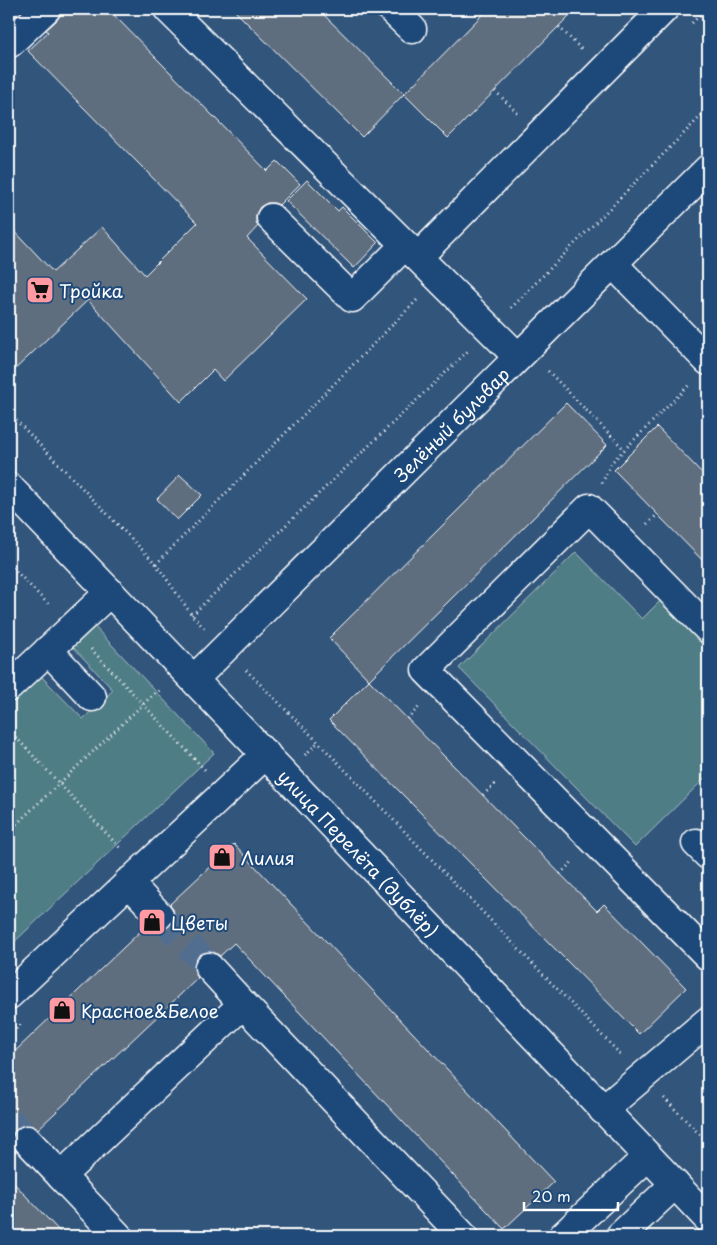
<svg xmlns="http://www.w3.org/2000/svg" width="717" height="1245" viewBox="0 0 717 1245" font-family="'Playpen Sans',sans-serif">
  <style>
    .green { fill: #507d86; stroke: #a8bec2 }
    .building { fill: #5f6e7f; stroke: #fff }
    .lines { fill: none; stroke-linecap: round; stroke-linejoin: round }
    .minor-tunnel { stroke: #516e90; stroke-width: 28; stroke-dasharray: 28 14; stroke-linecap: butt }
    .minor-casing { stroke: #fff; stroke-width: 31 }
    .path { stroke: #fff; stroke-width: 3; stroke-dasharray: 1 4; stroke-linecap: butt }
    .minor { stroke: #1f4a7a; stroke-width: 28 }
    .labels { text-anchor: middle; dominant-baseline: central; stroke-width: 4; stroke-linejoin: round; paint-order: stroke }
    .poi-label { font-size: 18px; fill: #fff; stroke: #1f4a7a; text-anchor: start }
    .street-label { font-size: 18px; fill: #fff; stroke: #1f4a7a }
  </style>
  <rect width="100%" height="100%" fill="#32557c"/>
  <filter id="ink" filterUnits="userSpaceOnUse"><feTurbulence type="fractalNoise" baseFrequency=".02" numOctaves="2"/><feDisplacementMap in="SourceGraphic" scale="10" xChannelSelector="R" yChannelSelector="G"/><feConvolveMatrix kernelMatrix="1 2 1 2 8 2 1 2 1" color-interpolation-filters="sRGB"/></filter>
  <g filter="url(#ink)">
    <!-- green -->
    <g class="green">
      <polygon points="576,552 642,619 661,600 708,648 708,775 635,847 459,668"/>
      <polygon points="93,625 214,753 9,947 9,706 41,676 83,719 113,690 72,646"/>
    </g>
    <!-- building -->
    <g class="building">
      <polygon points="61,9 108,9 267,171 277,161 300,184 279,205 274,203 267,203 260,207 256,215 256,222 258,226 247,238 307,299 223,381 213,370 181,402 88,300 9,375 9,225 53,272 102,227 145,275 197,223 28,51 48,32 46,30 57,20 61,14"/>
      <polygon points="233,9 318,9 404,94 362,137"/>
      <polygon points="488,9 576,9 448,138 404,94"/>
      <polygon points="307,180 338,211 342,207 378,243 354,268 286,201"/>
      <polygon points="566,403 607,445 369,680 329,638"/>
      <polygon points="657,427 708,479 708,566 614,470"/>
      <polygon points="180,475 202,495 177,520 157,499"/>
      <polygon points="369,680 597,911 604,904 686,988 639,1034 329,720"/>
      <polygon points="234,844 554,1182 504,1229 234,943 220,956 214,952 206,952 198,956 194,962 194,970 198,978 38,1129 31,1125 24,1125 17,1128 12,1136 12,1144 16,1151 9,1157 9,1057 147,925 154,930 162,930 170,926 174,920 174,912 170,904"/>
      <polygon points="9,1178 64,1236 9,1236"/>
    </g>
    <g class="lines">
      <!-- minor-tunnel -->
      <g class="minor-tunnel">
        <polyline points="159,915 209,967"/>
        <polyline points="9,1120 27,1140"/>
      </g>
      <defs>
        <g id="minor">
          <polyline points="168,9 518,357"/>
          <polyline points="391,9 412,29"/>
          <polyline points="9,42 10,43 46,9"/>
          <polyline points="271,218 352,298 405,245"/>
          <polyline points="418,257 664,9"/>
          <polyline points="613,264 708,361"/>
          <path id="s1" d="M9 487 284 774 708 1219"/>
          <polyline points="708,629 589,508 426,670 708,956"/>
          <polyline points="48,650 92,697"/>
          <path id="s2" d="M194 679 708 169"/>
          <polyline points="9,687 110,592"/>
          <polyline points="696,843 708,855"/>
          <polyline points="128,882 159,915"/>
          <polyline points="209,967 243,1004"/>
          <polyline points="9,995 266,754"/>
          <polyline points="603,1110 708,1021"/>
          <polyline points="27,1140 61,1176"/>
          <polyline points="118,1236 61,1176 243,1004 463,1236"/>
          <polyline points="563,1236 648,1156"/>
          <polyline points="620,1236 675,1184"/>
        </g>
      </defs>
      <!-- minor casing -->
      <use href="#minor" class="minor-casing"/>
      <!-- path -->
      <g class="path">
        <polyline points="692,23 706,9"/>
        <polyline points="559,27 583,51"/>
        <polyline points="495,91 518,113"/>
        <polyline points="511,308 708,109"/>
        <polyline points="548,371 624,449"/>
        <polyline points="9,413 156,564 192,615 204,628"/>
        <polyline points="602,483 612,462 690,384"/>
        <polyline points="647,524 658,514"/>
        <polyline points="9,564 50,606"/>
        <polyline points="156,564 418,299"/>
        <polyline points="192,615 469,350"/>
        <polyline points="91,649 205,770"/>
        <polyline points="246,670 318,742 622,1056"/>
        <polyline points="407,719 421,705"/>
        <polyline points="9,730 121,849"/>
        <polyline points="305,755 318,742"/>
        <polyline points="483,795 497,782"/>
        <polyline points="9,831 156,692 162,689"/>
        <polyline points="560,874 574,860"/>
        <polyline points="9,1036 23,1022"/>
        <polyline points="664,1098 708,1143"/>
      </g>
      <!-- minor -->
      <use href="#minor" class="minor"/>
    </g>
  </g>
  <!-- icons -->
  <defs>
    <symbol id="supermarket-square" viewBox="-11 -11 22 22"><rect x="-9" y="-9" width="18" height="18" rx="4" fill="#ff9aa2" stroke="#1f4a7a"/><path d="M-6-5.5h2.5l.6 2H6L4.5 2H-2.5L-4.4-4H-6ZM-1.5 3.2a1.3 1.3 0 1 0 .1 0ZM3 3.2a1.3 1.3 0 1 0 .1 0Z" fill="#111"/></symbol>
    <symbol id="shop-square" viewBox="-11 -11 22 22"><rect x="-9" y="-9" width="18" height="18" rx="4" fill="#ff9aa2" stroke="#1f4a7a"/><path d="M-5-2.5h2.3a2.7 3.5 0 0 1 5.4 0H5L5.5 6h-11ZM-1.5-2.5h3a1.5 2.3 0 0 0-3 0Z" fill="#111"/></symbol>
  </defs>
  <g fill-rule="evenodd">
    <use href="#supermarket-square" x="24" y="274" width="32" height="32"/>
    <use href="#shop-square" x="206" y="841" width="32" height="32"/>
    <use href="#shop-square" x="136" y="906" width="32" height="32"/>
    <use href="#shop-square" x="46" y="994" width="32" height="32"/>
  </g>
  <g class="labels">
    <!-- poi labels -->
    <g class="poi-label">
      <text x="59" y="290">Тройка</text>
      <text x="241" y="857">Лилия</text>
      <text x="171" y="922">Цветы</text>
      <text x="81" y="1010">Красное&amp;Белое</text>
    </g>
    <!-- street labels -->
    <g class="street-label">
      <text stroke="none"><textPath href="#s2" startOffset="362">Зелёный бульвар</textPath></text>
      <text stroke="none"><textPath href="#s1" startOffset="506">улица Перелёта (дублёр)</textPath></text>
    </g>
  </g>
  <!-- margin -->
  <rect width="717" height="1245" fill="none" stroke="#1f4a7a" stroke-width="30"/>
  <rect x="15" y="15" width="687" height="1215" fill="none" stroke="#fff" stroke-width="2" filter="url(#ink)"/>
  <!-- scale -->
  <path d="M524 1202v8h94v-8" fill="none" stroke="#ffffff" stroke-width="2.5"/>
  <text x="532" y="1202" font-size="15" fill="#ffffff" stroke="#1f4a7a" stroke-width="4" paint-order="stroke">20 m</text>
</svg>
